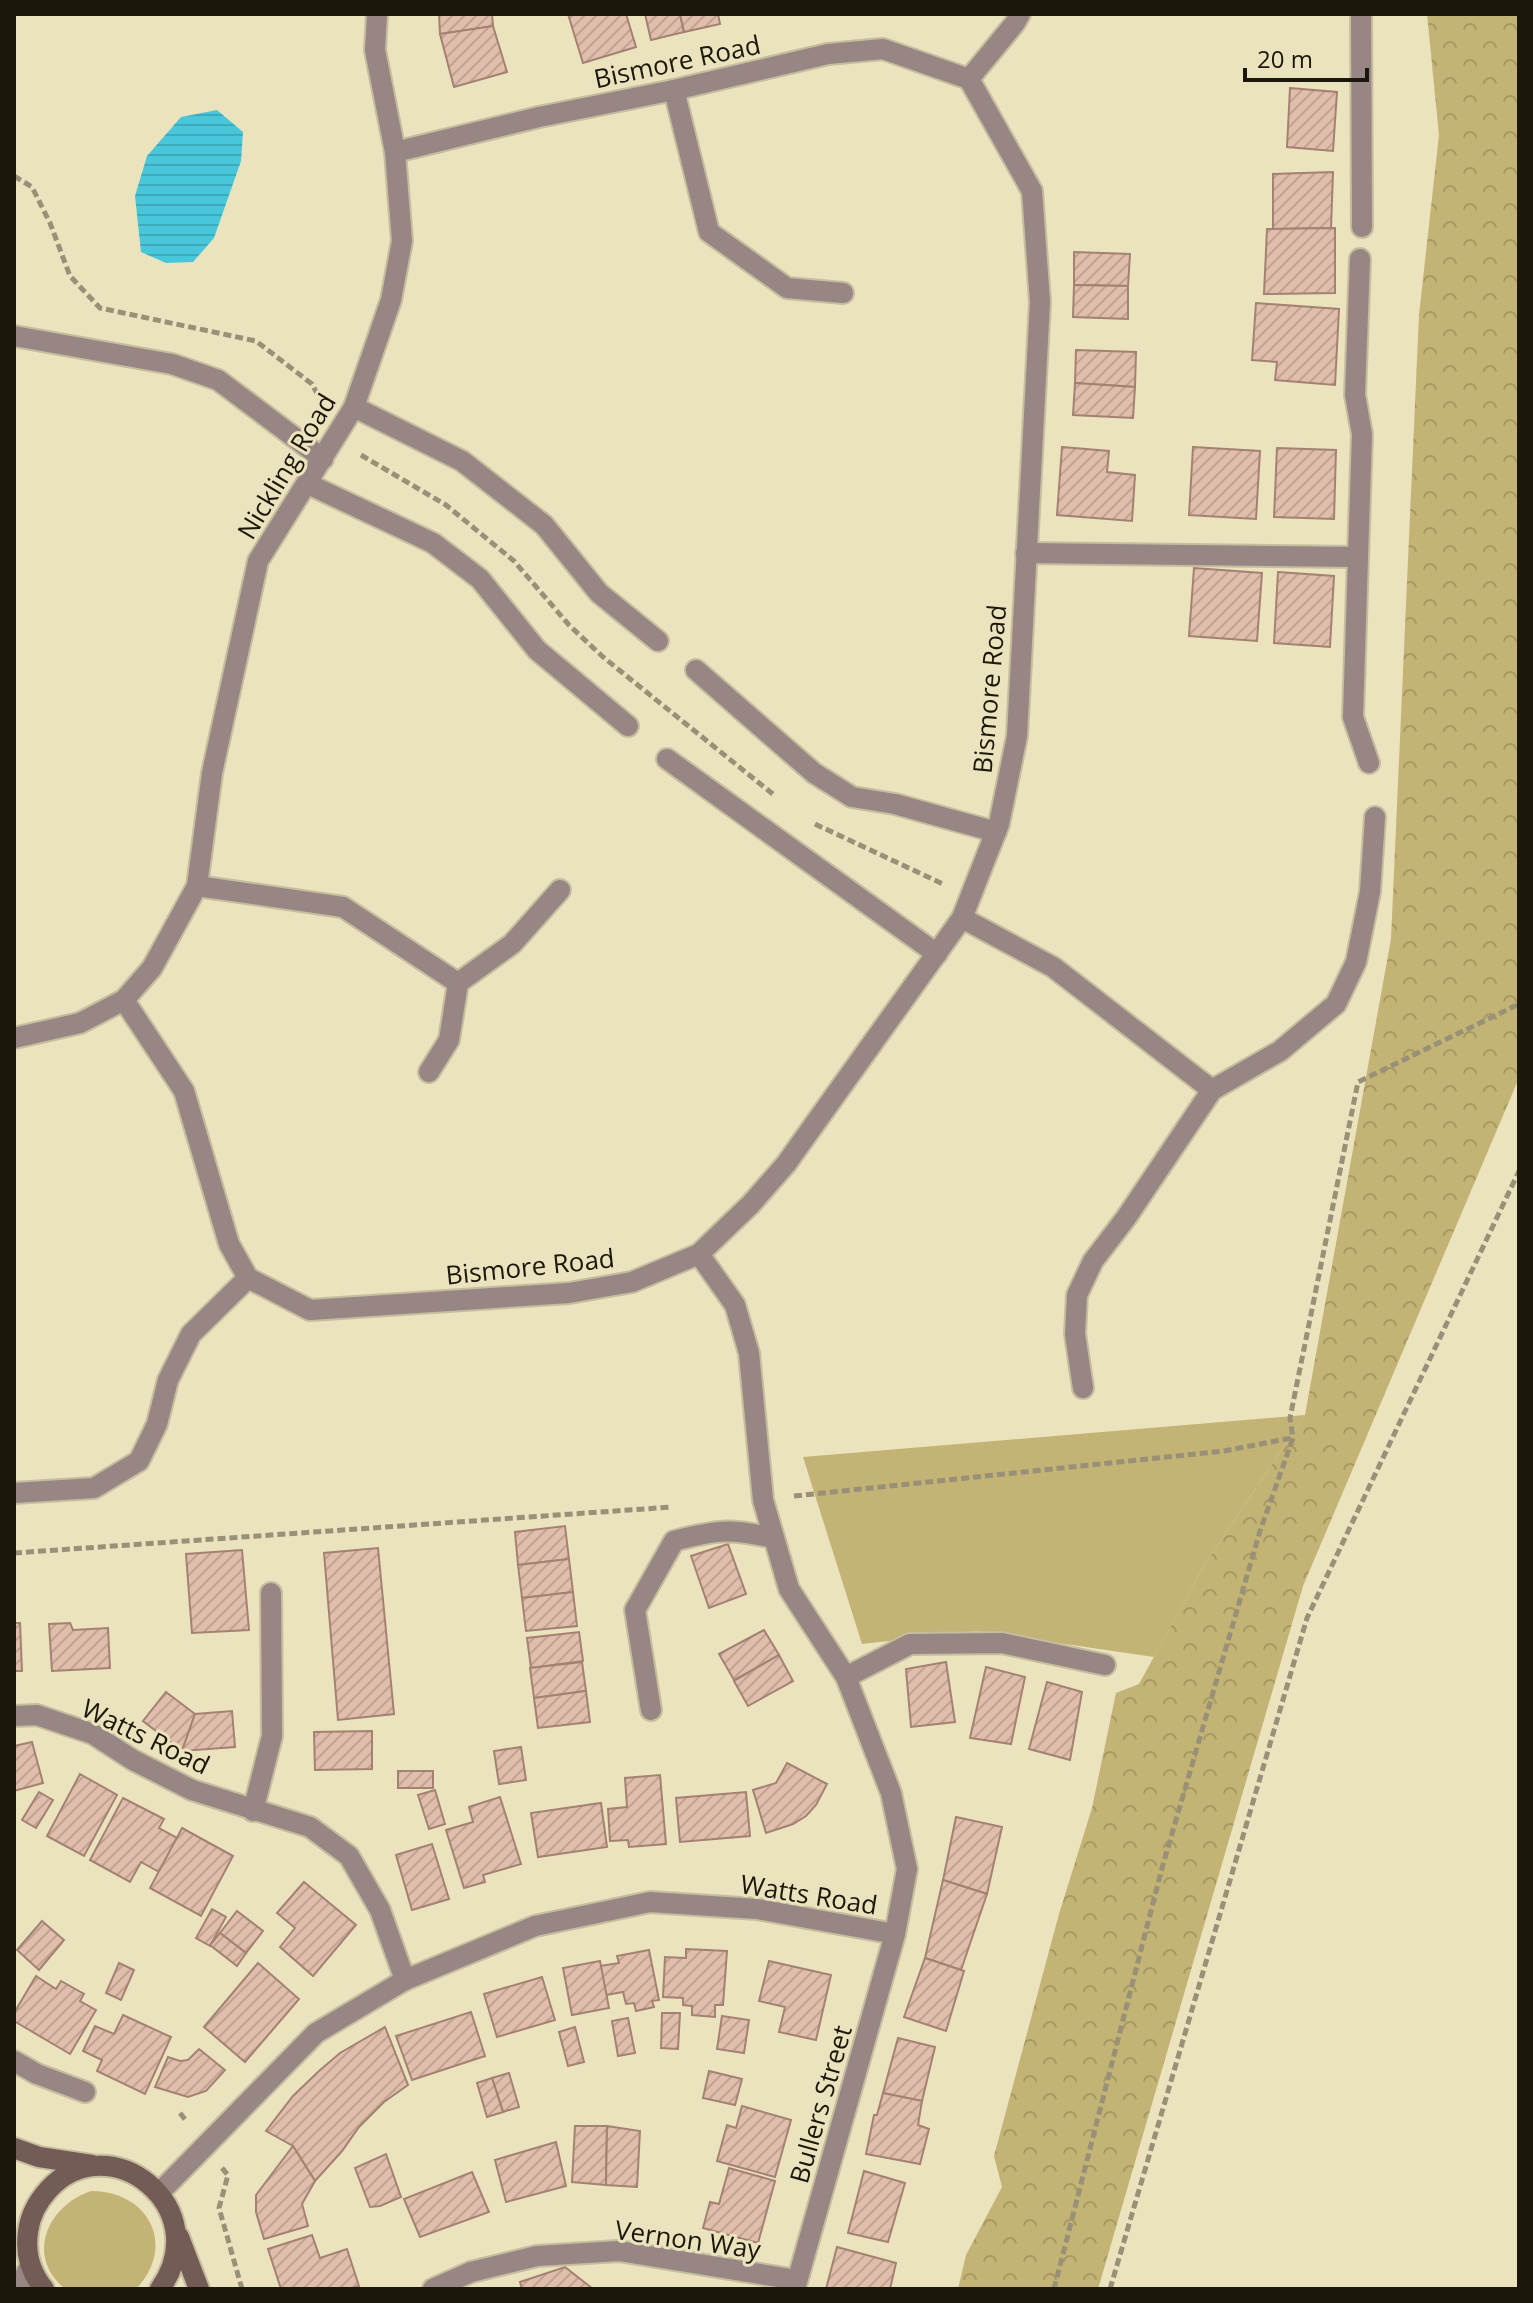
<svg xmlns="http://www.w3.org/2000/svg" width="1533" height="2303" viewBox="0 0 1533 2303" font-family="'Open Sans',sans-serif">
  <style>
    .green { fill: #c3b374 }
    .forest { fill: url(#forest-crowns) }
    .water { fill: url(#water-rules) }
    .building { fill: url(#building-hatch); stroke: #a48272; stroke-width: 2 }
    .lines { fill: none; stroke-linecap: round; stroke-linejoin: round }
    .lane-casing { stroke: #c6bd9e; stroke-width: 24 }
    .street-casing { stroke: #c6bd9e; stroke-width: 24 }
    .secondary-casing { stroke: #c6bd9e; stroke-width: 24 }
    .path { stroke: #989177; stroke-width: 5; stroke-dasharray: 8 4; stroke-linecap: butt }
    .lane { stroke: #978683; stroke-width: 20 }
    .street { stroke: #978683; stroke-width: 20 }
    .secondary { stroke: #735b56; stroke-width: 20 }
    .labels { text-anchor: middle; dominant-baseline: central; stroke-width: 6; stroke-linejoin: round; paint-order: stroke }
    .street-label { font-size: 26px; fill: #1b170a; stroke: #ebe2be }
  </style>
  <defs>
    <pattern id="forest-crowns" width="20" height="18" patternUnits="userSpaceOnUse" patternTransform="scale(2)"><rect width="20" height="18" fill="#c3b374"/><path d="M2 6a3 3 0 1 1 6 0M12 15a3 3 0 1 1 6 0" fill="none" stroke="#a79963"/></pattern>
    <pattern id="water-rules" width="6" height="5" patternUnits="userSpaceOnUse" patternTransform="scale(2)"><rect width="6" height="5" fill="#49c7da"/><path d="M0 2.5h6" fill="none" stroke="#3faaba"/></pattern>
    <pattern id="building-hatch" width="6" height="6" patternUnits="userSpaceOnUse" patternTransform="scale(2)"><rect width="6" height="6" fill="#e1beac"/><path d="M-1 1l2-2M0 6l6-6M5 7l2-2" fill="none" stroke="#c0a393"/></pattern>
  </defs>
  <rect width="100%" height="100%" fill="#ebe2be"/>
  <!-- green -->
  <g class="green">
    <polygon points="1305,1415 1206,1562 1154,1657 976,1631 862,1644 803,1457"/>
    <path d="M91 2191C149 2191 177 2246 136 2289H65C25 2256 47 2206 91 2191Z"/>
  </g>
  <!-- forest -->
  <polygon class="forest" points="1427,14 1519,14 1519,1078 1303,1586 1098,2289 958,2289 966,2255 1002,2187 994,2156 1059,1914 1092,1808 1116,1693 1139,1684 1206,1562 1305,1415 1391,939 1419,315 1439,135"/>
  <!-- water -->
  <polygon class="water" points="217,110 243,132 241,161 214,238 193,262 166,263 141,252 135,196 147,156 181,117"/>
  <!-- building -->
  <g class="building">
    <polygon points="439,14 492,14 493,26 440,34"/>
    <polygon points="568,14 626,14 636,47 583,63"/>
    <polygon points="645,14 680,14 684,32 651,40"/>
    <polygon points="680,14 718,14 720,24 684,32"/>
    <polygon points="493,26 507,72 454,87 440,34"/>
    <polygon points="1290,88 1337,92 1333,151 1287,147"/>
    <polygon points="1333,172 1331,228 1273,229 1273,174"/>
    <polygon points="1335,228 1335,293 1264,294 1267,229"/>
    <polygon points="1074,252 1130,254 1128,286 1074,285"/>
    <polygon points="1074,285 1128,286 1128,319 1073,317"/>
    <polygon points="1256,303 1339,309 1335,385 1275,380 1277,362 1252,360"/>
    <polygon points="1076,350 1136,352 1135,387 1075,383"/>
    <polygon points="1075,383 1135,387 1133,418 1073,415"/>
    <polygon points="1062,447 1109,451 1107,472 1135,475 1132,521 1057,515"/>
    <polygon points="1193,447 1260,451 1256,519 1189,515"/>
    <polygon points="1277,448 1336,450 1334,519 1274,517"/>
    <polygon points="1194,568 1262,573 1257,641 1189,636"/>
    <polygon points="1278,572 1334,576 1330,647 1274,643"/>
    <polygon points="565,1526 569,1559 518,1565 515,1532"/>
    <polygon points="728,1544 746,1594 709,1608 691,1556"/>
    <polygon points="378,1548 394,1714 338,1720 324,1553"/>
    <polygon points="242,1550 249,1630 192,1633 186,1554"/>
    <polygon points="569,1559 573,1592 522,1598 518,1565"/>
    <polygon points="573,1592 577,1626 526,1631 522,1598"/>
    <polygon points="14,1623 20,1623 22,1671 14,1671"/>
    <polygon points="70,1623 73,1630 108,1628 110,1668 52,1671 49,1624"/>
    <polygon points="764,1630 779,1655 734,1680 719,1654"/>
    <polygon points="579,1632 583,1661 531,1668 527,1638"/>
    <polygon points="779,1655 793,1681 748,1706 734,1681"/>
    <polygon points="582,1662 586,1691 534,1698 530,1668"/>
    <polygon points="946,1662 955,1722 911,1727 906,1669"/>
    <polygon points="986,1667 1025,1677 1011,1744 970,1738"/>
    <polygon points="1047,1682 1082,1692 1070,1760 1029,1749"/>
    <polygon points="586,1691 590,1722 538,1728 534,1698"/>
    <polygon points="166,1692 195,1714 182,1751 143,1721"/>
    <polygon points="232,1711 235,1747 182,1751 195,1714"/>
    <polygon points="372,1731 372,1769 315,1770 314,1732"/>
    <polygon points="32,1742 43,1783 14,1791 14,1746"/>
    <polygon points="521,1747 526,1780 499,1784 494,1751"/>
    <polygon points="787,1763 827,1784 816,1805 806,1816 793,1824 766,1833 753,1790 776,1783"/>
    <rect x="398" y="1771" width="35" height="17"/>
    <polygon points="80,1774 117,1795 84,1856 47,1836"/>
    <polygon points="660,1775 666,1844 629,1847 628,1840 610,1841 608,1809 627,1807 625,1778"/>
    <polygon points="435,1790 445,1824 429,1829 418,1795"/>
    <polygon points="39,1792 53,1800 36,1828 22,1820"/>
    <polygon points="746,1792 750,1836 680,1842 676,1798"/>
    <polygon points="500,1797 521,1864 483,1875 485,1882 464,1888 446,1830 473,1822 469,1807"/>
    <polygon points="123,1798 164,1819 159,1828 177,1838 159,1872 141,1862 130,1882 90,1860"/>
    <polygon points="601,1803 607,1847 538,1857 531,1813"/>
    <polygon points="956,1817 1002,1827 987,1894 943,1880"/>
    <polygon points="182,1828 233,1856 201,1916 150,1888"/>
    <polygon points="432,1844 449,1899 412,1910 396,1855"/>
    <polygon points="943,1880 987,1894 961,1970 925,1958"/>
    <polygon points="304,1882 356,1925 313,1976 280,1947 295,1928 277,1913"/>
    <polygon points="212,1909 226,1917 210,1946 196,1938"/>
    <polygon points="237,1911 263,1931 246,1953 220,1933"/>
    <polygon points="42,1921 64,1940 39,1970 17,1950"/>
    <polygon points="220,1933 246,1953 237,1966 210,1945"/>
    <polygon points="686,1949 727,1951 723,2005 715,2005 715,2017 692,2015 692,2006 683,2005 683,1998 663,1997 665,1957 686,1958"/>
    <polygon points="649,1950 659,2000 652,2001 654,2007 636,2011 634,2003 626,2004 623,1992 606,1995 600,1966 619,1963 617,1956"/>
    <polygon points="925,1958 964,1971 946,2031 904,2017"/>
    <polygon points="600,1961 609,2008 572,2015 563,1968"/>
    <polygon points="769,1961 831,1975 816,2040 779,2032 785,2007 759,2001"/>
    <polygon points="119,1963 134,1970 121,2000 106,1993"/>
    <polygon points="258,1963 299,1999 245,2062 204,2027"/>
    <polygon points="36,1976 56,1989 61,1981 84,1994 80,2001 96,2010 70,2054 14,2021 14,2013"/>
    <polygon points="542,1977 555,2020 497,2037 484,1994"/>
    <polygon points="471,2012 485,2056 412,2080 396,2036"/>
    <polygon points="662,2013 680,2013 678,2049 661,2048"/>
    <polygon points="123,2015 171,2037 145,2094 97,2071 102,2060 83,2051 95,2026 114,2034"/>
    <polygon points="722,2016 749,2020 744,2053 717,2049"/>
    <polygon points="628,2018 635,2053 618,2056 612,2021"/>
    <polygon points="385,2027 408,2085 384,2102 359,2127 342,2151 315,2181 293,2146 266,2131 293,2096 319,2071 340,2053"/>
    <polygon points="575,2027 584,2062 568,2066 559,2032"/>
    <polygon points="898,2038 935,2047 922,2101 883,2093"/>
    <polygon points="199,2049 225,2070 206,2091 188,2097 155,2087 168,2057 180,2061 188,2060"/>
    <polygon points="709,2071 742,2079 735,2105 703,2098"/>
    <polygon points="509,2073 519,2107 503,2112 492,2078"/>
    <polygon points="492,2078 503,2112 487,2117 477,2083"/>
    <polygon points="883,2093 922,2101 918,2125 929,2129 920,2164 866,2154 874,2115 877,2115"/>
    <polygon points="742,2106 791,2120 775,2177 717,2161 727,2125 736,2128"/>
    <polygon points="575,2126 607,2126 606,2185 572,2182"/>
    <polygon points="607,2126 640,2131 637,2187 606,2185"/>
    <polygon points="556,2142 566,2186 506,2202 495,2160"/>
    <polygon points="293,2146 315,2181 302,2204 308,2226 264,2239 256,2212 256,2195"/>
    <polygon points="386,2154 401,2197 380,2206 370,2207 355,2168"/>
    <polygon points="729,2168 775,2181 758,2243 703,2228 710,2202 719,2204"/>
    <polygon points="864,2171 905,2183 888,2242 848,2233"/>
    <polygon points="472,2172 489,2212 420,2237 404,2199"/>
    <polygon points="312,2235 320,2258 347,2249 359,2286 350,2289 281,2289 268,2249"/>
    <polygon points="837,2247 896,2263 890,2289 826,2289"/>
    <polygon points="565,2267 593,2289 522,2289 520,2282"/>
  </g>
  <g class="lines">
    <defs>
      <g id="lane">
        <polyline points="846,1677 910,1644 1002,1643 1105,1665"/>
        <path d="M651 1710 635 1610 674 1541C716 1530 730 1528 773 1538"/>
        <polyline points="14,2061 37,2074 85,2092"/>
      </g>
      <g id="street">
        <polyline points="1361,14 1362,227"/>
        <polyline points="674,90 709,232 787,288 843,293"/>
        <polyline points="395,152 539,117 674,90 828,54 883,49 969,79 1015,23 1020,14"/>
        <polyline points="14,336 172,364 218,380 323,459"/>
        <polyline points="354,407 462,461 544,525 599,593 658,641"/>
        <polyline points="308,484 433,543 480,579 537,650 628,726"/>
        <polyline points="1026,553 1358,557 1362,434 1355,395 1360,259"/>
        <polyline points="1358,557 1353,717 1369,763"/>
        <polyline points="696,670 814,773 852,797 895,804 996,832"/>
        <polyline points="667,759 937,954"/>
        <polyline points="197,886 343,907 458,983 449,1040 429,1072"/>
        <polyline points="962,918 1053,967 1212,1090 1126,1218 1093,1261 1077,1295 1075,1334 1083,1388"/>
        <polyline points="458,983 512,944 560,890"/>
        <polyline points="124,1000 184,1091 229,1244 248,1278 310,1310 569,1293 632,1282 699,1254 751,1204 786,1164 962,918 999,824 1017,736 1040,302 1032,191 969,79"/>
        <polyline points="14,1038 80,1023 124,1000 152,968 197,886 212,773 258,561 354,407 391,300 402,241 395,152 375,50 377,14"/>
        <polyline points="1212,1090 1280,1051 1336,1004 1356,962 1370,892 1375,817"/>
        <polyline points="699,1254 735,1305 749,1353 763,1500 789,1589 846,1677 891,1793 907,1869 895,1934 795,2289"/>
        <polyline points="14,1493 94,1488 139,1461 157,1424 168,1380 191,1334 248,1278"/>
        <polyline points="14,1716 37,1715 93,1734 133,1760 192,1790 310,1827 349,1856 380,1910 405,1980"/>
        <polyline points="253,1811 272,1736 271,1593"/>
        <polyline points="159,2193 316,2033 405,1980 535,1926 650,1902 757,1909 895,1934"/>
        <polyline points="18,2289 30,2266"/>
        <polyline points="433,2289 471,2272 537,2256 619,2251 797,2280"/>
      </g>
      <g id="secondary">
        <polyline points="14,2148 39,2157 92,2165"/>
        <polyline points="179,2237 199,2289"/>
        <path d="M44 2289C30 2272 25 2253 28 2232 30 2215 38 2201 49 2189 110 2124 217 2208 160 2289"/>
      </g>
    </defs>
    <!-- lane casing -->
    <use href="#lane" class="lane-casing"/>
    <!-- street casing -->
    <use href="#street" class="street-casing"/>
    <!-- secondary casing -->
    <use href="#secondary" class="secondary-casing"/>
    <!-- path -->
    <g class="path">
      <polyline points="14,176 32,187 50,223 70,276 100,308 256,341 312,384 321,401"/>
      <polyline points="361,455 446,505 514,561 569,625 603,657 774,795"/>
      <polyline points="815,824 943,884"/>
      <polyline points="794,1496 1224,1451 1292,1438"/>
      <polyline points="14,1553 672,1507"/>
      <polyline points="180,2113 187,2122"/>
      <polyline points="222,2168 228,2175 219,2208 242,2289"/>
      <polyline points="1054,2289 1162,1868 1260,1531 1293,1438 1290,1418 1358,1082 1519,1004"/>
      <polyline points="1110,2289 1307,1618 1519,1171"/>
    </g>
    <!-- lane -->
    <use href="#lane" class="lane"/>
    <!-- street -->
    <use href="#street" class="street"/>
    <!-- secondary -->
    <use href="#secondary" class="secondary"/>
  </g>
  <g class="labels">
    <!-- street labels -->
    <g class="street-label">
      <text transform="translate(677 61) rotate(-12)">Bismore Road</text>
      <text transform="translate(286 466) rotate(-59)">Nickling Road</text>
      <text transform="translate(989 689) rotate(-85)">Bismore Road</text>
      <text transform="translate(530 1266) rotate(-6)">Bismore Road</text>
      <text transform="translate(146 1736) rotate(26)">Watts Road</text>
      <text transform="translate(809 1894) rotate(9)">Watts Road</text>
      <text transform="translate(820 2104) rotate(-74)">Bullers Street</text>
      <text transform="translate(688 2239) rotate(8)">Vernon Way</text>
    </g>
  </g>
  <!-- border -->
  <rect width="1533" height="2303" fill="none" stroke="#1b170a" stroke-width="32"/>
  <!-- scale -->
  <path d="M1245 68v12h122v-12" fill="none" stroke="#1b170a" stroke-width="4"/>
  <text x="1257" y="68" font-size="24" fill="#1b170a" stroke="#ebe2be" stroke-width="6" paint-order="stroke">20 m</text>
</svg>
